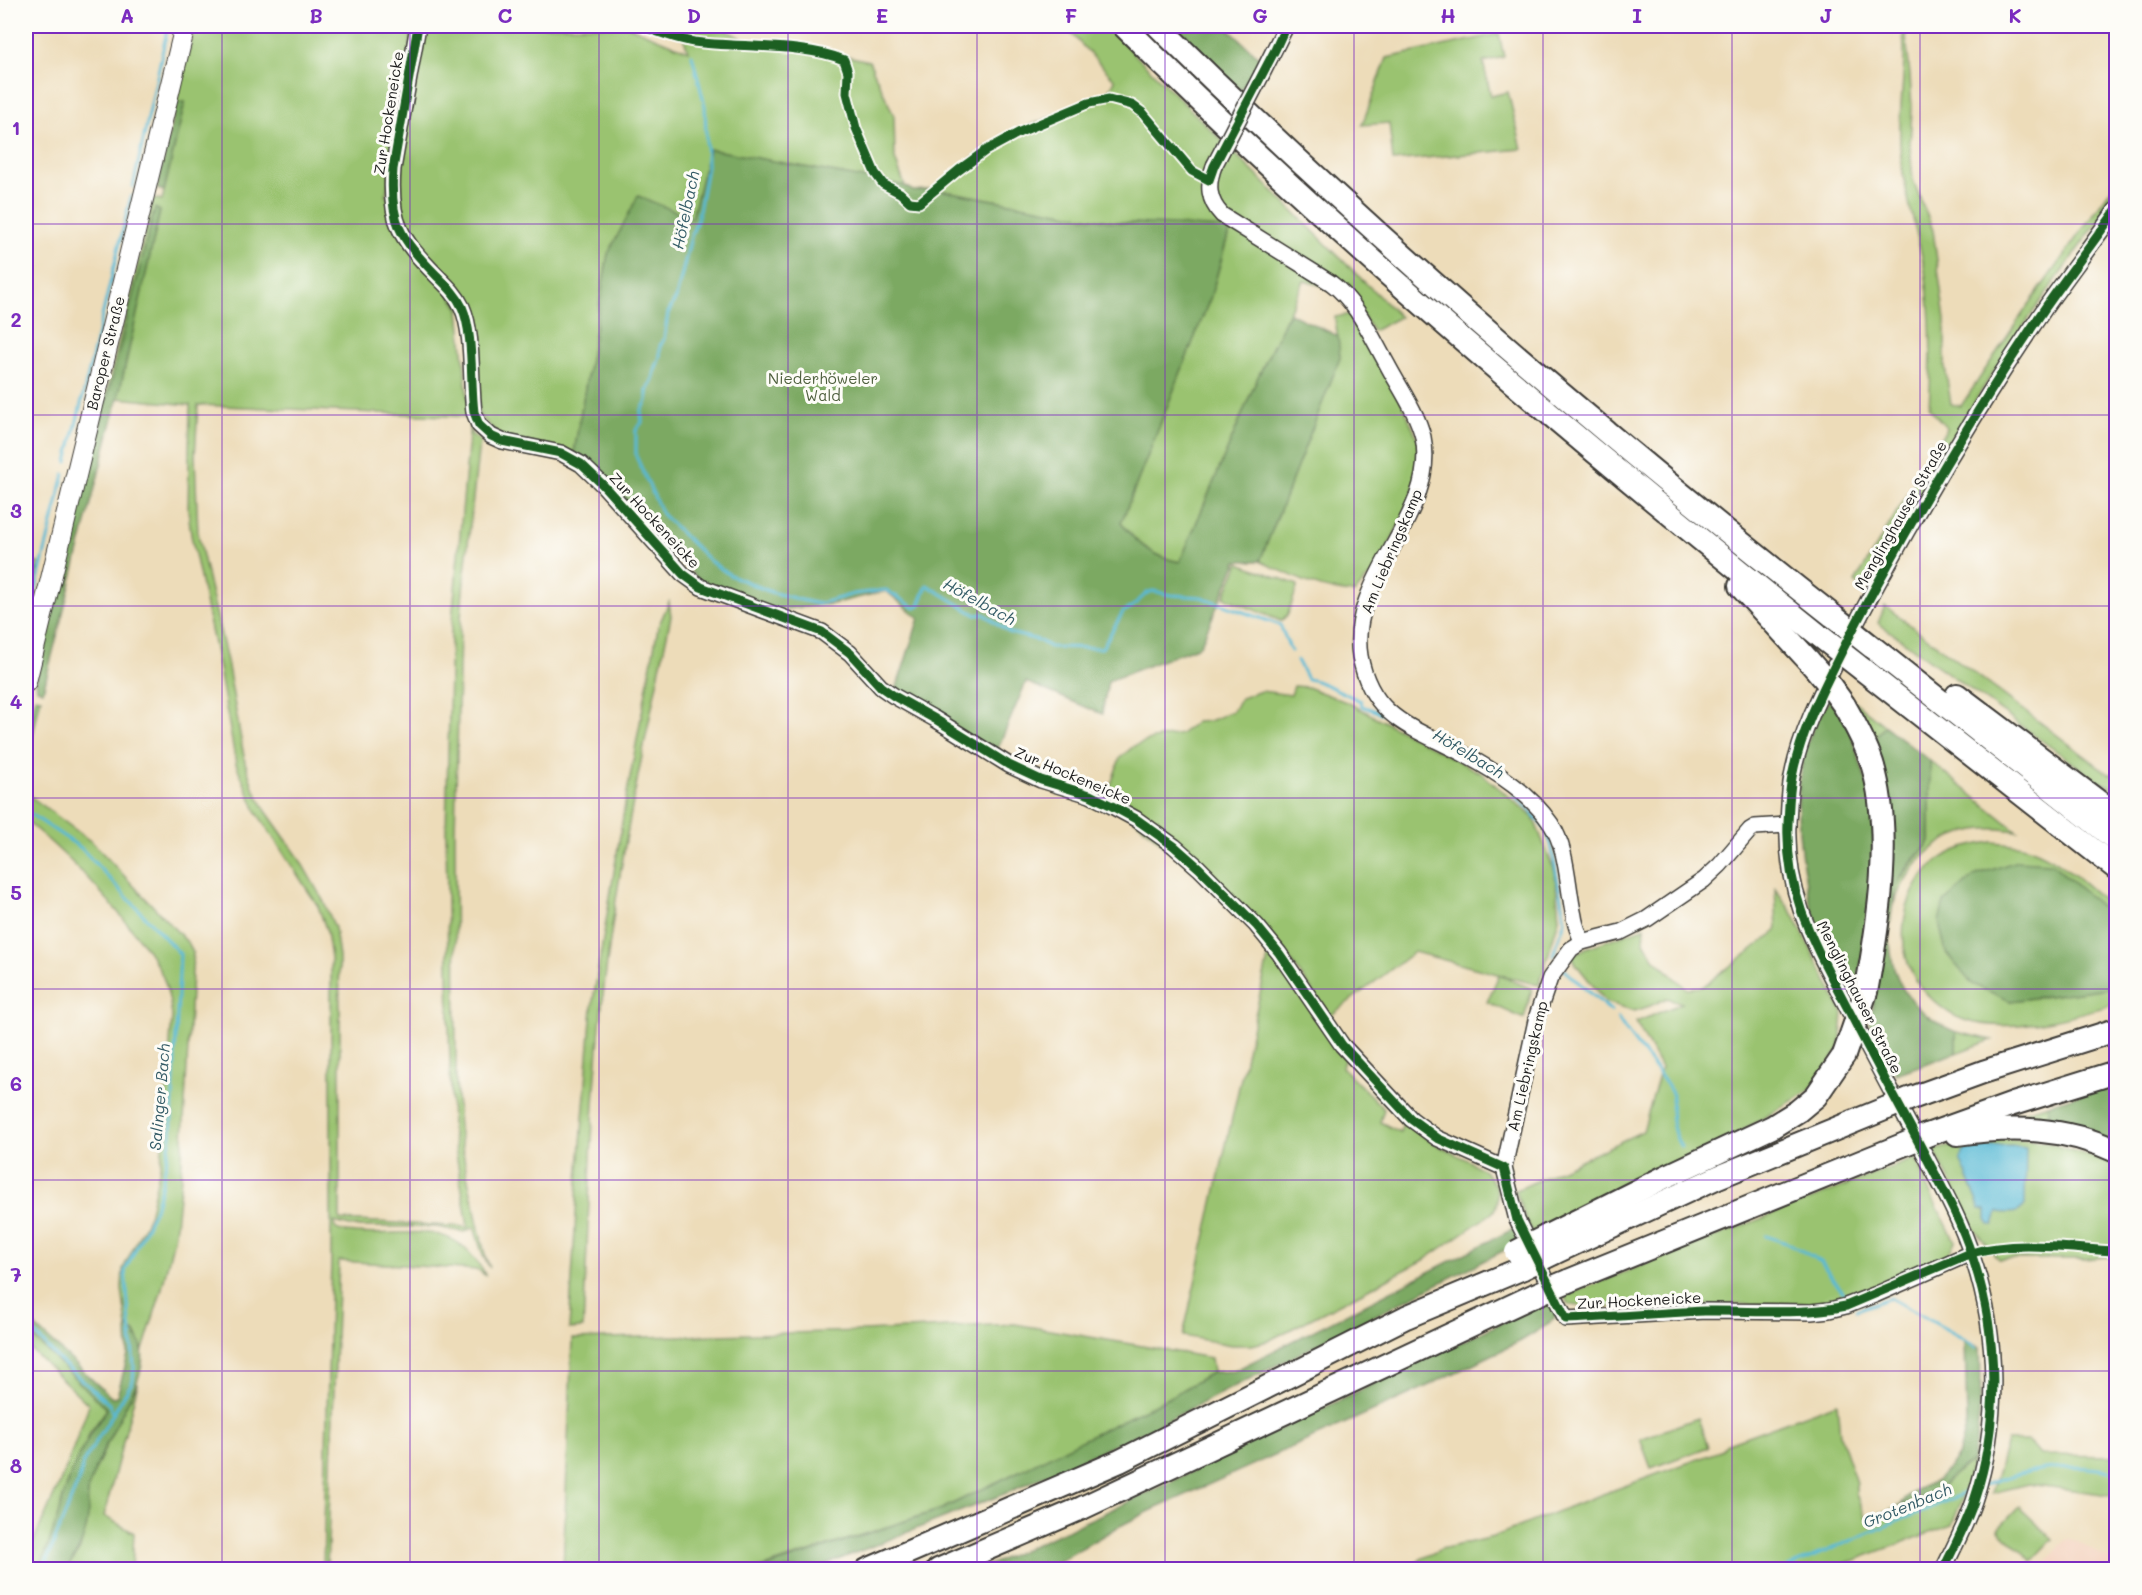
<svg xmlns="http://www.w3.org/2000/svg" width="2142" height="1595" viewBox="0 0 2142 1595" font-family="Mali,sans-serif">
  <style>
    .built { fill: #f4d3c0 }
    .green { fill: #9ac36f; stroke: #5b7046; stroke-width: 1.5; fill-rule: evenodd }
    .forest { fill: #7ba962; stroke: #4c623f; stroke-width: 1.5 }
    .water { fill: #56b9d5; stroke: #396a78; stroke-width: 1.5 }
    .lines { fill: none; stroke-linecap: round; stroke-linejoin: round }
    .stream { stroke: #56b9d5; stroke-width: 3 }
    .minor-casing { stroke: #3b3934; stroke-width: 18 }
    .major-casing { stroke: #3b3934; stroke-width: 22 }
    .highway-casing { stroke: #3b3934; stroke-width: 26 }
    .minor { stroke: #fff; stroke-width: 15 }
    .major { stroke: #fff; stroke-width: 20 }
    .highway { stroke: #fff; stroke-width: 22 }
    .minor-bridge-casing { stroke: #3b3934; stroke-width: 18; stroke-linecap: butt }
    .highway-bridge-casing { stroke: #3b3934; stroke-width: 26; stroke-linecap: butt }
    .minor-bridge { stroke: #fff; stroke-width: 15 }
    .highway-bridge { stroke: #fff; stroke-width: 22 }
    .cycleway-casing { stroke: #fdfcf7; stroke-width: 13 }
    .cycleway { stroke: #1b5e20; stroke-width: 9 }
    .grid { fill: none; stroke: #7b2cbf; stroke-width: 1.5; stroke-opacity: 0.55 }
    .labels { text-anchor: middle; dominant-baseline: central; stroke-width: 6; stroke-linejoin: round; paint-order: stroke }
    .street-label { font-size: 15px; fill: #1c1c1c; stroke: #fdfcf7 }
    .park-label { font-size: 15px; fill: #4e5f3d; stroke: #fdfcf7 }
    .water-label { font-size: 16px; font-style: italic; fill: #335b66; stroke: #fdfcf7 }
    .neatline { fill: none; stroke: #7b2cbf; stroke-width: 2 }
    .grid-label { font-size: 20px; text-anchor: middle; font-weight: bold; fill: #7b2cbf }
  </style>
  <rect width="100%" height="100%" fill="#fdfcf7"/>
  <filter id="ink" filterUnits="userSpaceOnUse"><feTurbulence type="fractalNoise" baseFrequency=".0167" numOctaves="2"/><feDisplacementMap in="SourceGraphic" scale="12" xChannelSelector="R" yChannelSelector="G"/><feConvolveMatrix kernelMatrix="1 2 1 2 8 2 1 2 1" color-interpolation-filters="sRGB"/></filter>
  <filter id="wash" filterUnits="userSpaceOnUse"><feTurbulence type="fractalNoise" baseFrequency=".008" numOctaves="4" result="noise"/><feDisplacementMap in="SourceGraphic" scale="24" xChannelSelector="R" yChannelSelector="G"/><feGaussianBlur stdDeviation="1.35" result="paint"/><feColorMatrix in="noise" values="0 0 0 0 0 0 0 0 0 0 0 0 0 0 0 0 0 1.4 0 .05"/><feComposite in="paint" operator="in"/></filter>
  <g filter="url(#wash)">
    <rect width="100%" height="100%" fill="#eddcb9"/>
    <!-- built -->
    <polygon class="built" points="2066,1539 2077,1542 2116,1563 2116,1569 2039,1569"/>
    <!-- green -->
    <g class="green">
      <path d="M195 26H413L386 196 459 309 471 434 481 441 478 452 463 591 460 633 455 832 456 1080 459 1129 467 1175 485 1255 490 1268 483 1256 474 1227 464 1232 436 1227H354L334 1222 335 1228C341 1233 349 1232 356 1233 412 1238 452 1214 486 1276L478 1270 339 1261 327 1569H323L331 1260V958L327 932 318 906 257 813 236 764 218 663 191 535 188 509 190 405 118 398 160 211 155 209 36 682 153 200 158 199 162 200 185 102 176 103ZM198 405 469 417V435L451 632 446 832 449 1030 452 1129 468 1227 340 1220V1011L339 957 335 928 324 902 297 855 266 811 253 787 245 762 227 661 198 534 195 456Z"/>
      <polygon points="421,26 628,26 688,51 683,37 652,26 724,26 727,31 753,44 802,46 869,61 894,116 895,159 905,186 709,149 692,218 608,254 574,453 501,437 479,415 471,322 411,241 397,213 395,179"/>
      <path d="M1064 26H1106L1400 317 1373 331 1347 292 1304 281 1257 379 1180 562C1155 558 1136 543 1121 523L1211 296 1230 229 1113 222 934 189 986 148 1031 125 1107 95 1115 80Z"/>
      <path d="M1902 26H1905L1910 75 1912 108 1910 146 1913 180 1933 230 1945 320V366L1951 404 1961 406 2025 310 2116 182V197C2078 249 2040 300 2005 354 1955 431 1911 511 1865 590L1855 582 1947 428 1929 408C1932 361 1932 317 1925 271 1917 228 1902 188 1900 145 1898 105 1908 65 1902 26Z"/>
      <polygon points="1499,34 1504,57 1483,62 1491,96 1508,92 1522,149 1393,161 1389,123 1362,125 1387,58"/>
      <path d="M1351 314 1400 398 1419 442 1418 471 1410 502 1375 574 1366 579 1355 593C1321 592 1290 575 1260 561L1340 358 1335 317Z"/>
      <polygon points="26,561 39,563 26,614"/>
      <polygon points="1239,563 1298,585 1288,614 1281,621 1224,597"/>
      <path d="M669 602 671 616C644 744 616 874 602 1005 591 1112 589 1220 583 1328L569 1329 578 1180 592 1007 626 798 658 627Z"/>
      <polygon points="1885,606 2109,774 2116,774 2116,789 2098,781 1878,623"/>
      <polygon points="1294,686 1307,687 1349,703 1481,773 1533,817 1555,872 1559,919 1539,985 1414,952 1330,1016 1280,945 1111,799 1108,793 1120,758 1134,746 1153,739 1181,734 1196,722 1209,721 1233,711 1241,698 1261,691 1291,695"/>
      <polygon points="1844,693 1885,726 1870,743"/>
      <path d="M1930 761 2017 831C2007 830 1995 828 1985 829 1938 832 1909 865 1893 905L1896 888 1901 878 1930 842Z"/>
      <path d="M26 793 93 843 189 944 193 953 181 1178 175 1234 161 1292 143 1350 135 1332 127 1327 122 1289 123 1269 149 1216 161 1162 172 1016C170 1002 168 988 162 975 154 957 141 941 129 926 97 885 66 854 26 821Z"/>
      <path d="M1992 842C2005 843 2017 844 2029 848 2062 859 2090 889 2116 911V920L2051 863 2010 1001 2116 987V1004C2072 1016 2010 1035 1964 1020 1949 1015 1935 1003 1924 991 1889 951 1900 884 1945 856 1960 847 1975 844 1992 842Z"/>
      <polygon points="1775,888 1793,914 1843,1013 1840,1048 1809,1091 1733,1136 1531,1232 1515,1191 1643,1131 1661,1068 1636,1022 1682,1003 1667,998 1650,1006 1635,1011 1606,1002 1576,964 1572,955 1586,948 1645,927 1644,942 1654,958 1686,988 1702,987 1777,931"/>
      <path d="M1270 949 1345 1057 1342 1067 1384 1109 1380 1122 1400 1132 1404 1120C1414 1128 1423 1137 1434 1143 1457 1157 1500 1168 1497 1200 1496 1206 1496 1208 1492 1213L1424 1260 1268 1341 1252 1345H1231L1183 1336Z"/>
      <polygon points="1499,975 1532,989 1524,1019 1487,1002"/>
      <polygon points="1956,1032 1992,1040 1956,1053"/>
      <polygon points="2048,1104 2051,1127 1980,1126"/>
      <polygon points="1987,1138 2043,1141 2108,1162 2116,1167 2116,1256 2084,1259 1998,1259 1975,1230 1934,1150"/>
      <polygon points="1916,1158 1926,1185 1955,1241 1948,1255 1867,1291 1828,1303 1589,1307 1570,1305 1564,1296"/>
      <polygon points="1015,1324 1211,1358 1213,1372 1168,1398 942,1509 757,1569 563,1570 572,1339 863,1331"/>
      <polygon points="26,1331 107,1409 90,1432 45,1556 38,1569 26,1569 26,1558 64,1473 89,1405 26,1345"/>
      <polygon points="138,1383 104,1516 134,1533 132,1569 66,1570 80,1549 87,1523 88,1486 116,1425"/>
      <polygon points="1837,1403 1840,1435 1856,1483 1856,1494 1866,1519 1928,1494 1972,1461 1961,1502 1952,1525 1830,1569 1399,1570 1441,1549 1493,1537 1584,1501 1709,1455 1720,1451 1728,1443"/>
      <polygon points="1698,1418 1708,1447 1651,1468 1640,1439"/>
      <polygon points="2007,1441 2028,1441 2040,1455 2116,1456 2116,1496 2029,1484 1992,1493"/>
      <polygon points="2019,1507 2053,1539 2032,1561 1998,1529"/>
    </g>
    <!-- forest -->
    <g class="forest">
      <polygon points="1175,26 1225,26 1261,59 1240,91"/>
      <polygon points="185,102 164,191 157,189 176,103"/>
      <path d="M709 149 905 186 913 191 934 189 1113 222 1230 228 1211 296 1121 523C1136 543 1155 558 1180 562L1257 379 1289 313 1338 336 1340 358 1260 561H1237L1200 646 1108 681 1102 714 1026 682 996 753 894 696 919 618 886 591 832 604 767 611 710 591 574 453 608 254 638 196 692 218Z"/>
      <polygon points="155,208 160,211 118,398 43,691 37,689 36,682"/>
      <polygon points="35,697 41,698 26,765 26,728"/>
      <path d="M1830 699 1849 727 1873 802 1875 844 1862 960 1854 996C1840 969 1823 942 1813 913 1807 895 1805 877 1802 859 1794 800 1795 749 1830 699Z"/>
      <path d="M1885 726 1930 761V842C1918 856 1903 869 1897 886 1894 892 1894 898 1893 904 1882 963 1899 1008 1956 1032V1053L1896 1074 1870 1024 1878 966 1870 743Z"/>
      <polygon points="2017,861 2051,863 2116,920 2116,987 2010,1001 1972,984 1946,953 1939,922 1944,902 1974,876"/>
      <polygon points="2102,1088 2116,1098 2116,1146 2051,1127 2048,1104"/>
      <polygon points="1515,1228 1521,1242 1150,1429 1009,1492 815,1569 757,1570 942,1509 1168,1398 1213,1372 1234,1371"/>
      <path d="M1554 1301 1556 1306 1555 1317 1549 1324 1521 1341 1419 1390 1150 1511 1118 1527 1046 1569 977 1570C1168 1488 1351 1392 1540 1305Z"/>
      <path d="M26 1318 111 1397 117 1396 128 1355 127 1327C162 1351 129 1398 116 1425 106 1443 97 1464 90 1483 86 1493 88 1505 88 1515 87 1536 78 1553 66 1569H38C52 1542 58 1511 68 1482 77 1456 91 1432 107 1409L26 1331Z"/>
      <path d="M1965 1340 1980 1348C1982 1386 1980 1424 1972 1461L1954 1474 1940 1488 1897 1507 1916 1490 1938 1480 1958 1457 1967 1424Z"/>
    </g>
    <!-- water -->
    <path class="water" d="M2011 1146 2026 1148 2025 1205C2019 1215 2008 1213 1998 1212L1994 1225H1989L1986 1220V1210L1981 1209 1960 1159 1965 1150 1986 1147Z"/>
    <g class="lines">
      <!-- stream -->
      <g class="stream">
        <polyline points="685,26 686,36"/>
        <polyline points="692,55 705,106 707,166 698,217 691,237 676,298 668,313 664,339 660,346 660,357 656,367 653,379 647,391 647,401 641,411 642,422 636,430 636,456 662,514 710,561 730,575 771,592 801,600 818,604 854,594 886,590 915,608 919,606 927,585 976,615 984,614 1010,633 1038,640 1050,647 1102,648 1123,612 1132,607 1147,593 1153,591 1171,595 1201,597 1280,625 1291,651"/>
        <polyline points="133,187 168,26"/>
        <polyline points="67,462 131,196"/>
        <polyline points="26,629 64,474"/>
        <path d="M1297 660 1307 679C1321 680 1346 695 1361 701L1362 706 1381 713"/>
        <polyline points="1514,795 1530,810 1546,830 1551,844 1565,921 1553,955"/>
        <polyline points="26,811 81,848 180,954 171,1137 162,1183 155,1209 125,1271 134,1367 133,1381 83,1463 80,1477 43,1570"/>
        <polyline points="1563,969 1611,1011"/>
        <path d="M1618 1018C1634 1046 1658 1067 1673 1095 1669 1112 1672 1132 1681 1147"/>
        <polyline points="1766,1236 1792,1245 1821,1262 1848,1299"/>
        <polyline points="1856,1310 1890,1298 1971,1343 1976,1348"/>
        <polyline points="26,1324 59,1360 109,1404 113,1414"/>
        <path d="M1985 1485C2027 1468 2071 1462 2116 1472"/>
        <polyline points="1781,1570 1970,1491"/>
      </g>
    </g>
  </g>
  <g filter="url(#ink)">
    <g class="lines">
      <defs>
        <g id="minor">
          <path d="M418 26 393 169C389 222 400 238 436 275 446 285 456 294 462 307 474 334 470 381 474 412L479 425 491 436 502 441 561 453 581 464 603 485 683 574 701 587 822 632 850 653 881 687 894 696 935 719 1009 765 1041 780 1090 795 1112 806 1136 819 1174 846 1199 868 1256 925 1279 953 1342 1045 1411 1119 1437 1138 1504 1168"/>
          <polyline points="1262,74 1286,26"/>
          <path d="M1214 166C1207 185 1208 200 1222 215L1331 283C1357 302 1371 336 1387 364 1399 387 1417 412 1423 437 1439 516 1347 578 1360 656 1372 721 1417 728 1467 756 1498 773 1531 794 1551 824 1568 850 1567 886 1574 916 1575 925 1579 933 1582 942"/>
          <polyline points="1788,825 1755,827 1750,830 1720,865 1704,880 1647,919 1621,932 1582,942 1571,949 1550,978 1537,1016 1504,1168 1517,1220 1566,1319 1705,1311 1811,1312 1829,1310 1846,1306 1877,1294 1971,1253"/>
          <path d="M1943 1570C1954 1547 1966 1525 1974 1501 2000 1423 1999 1334 1972 1256 1960 1218 1939 1182 1921 1147 1896 1100 1871 1054 1847 1007 1815 945 1785 896 1788 823 1789 808 1789 792 1792 777 1800 735 1819 697 1838 659 1853 629 1868 600 1884 572 1934 481 1987 393 2045 308 2068 275 2093 243 2116 210"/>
        </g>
        <polyline id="major" points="26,682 185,26"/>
        <g id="highway">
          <path d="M1124 26C1343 245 1580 443 1821 637"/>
          <path d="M1158 26C1371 236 1598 431 1833 616"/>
          <polyline points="1740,586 1809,661"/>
          <polyline points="1872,647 2116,840"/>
          <polyline points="1862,669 2116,868"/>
          <polyline points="1957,695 2116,815"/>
          <path d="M1844 705C1855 724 1865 742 1872 763 1893 832 1879 922 1866 992"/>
          <polyline points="1909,1099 1983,1072 2116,1030"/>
          <path d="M1957 1134C2012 1126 2065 1127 2116 1151"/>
          <polyline points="1927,1135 2013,1104 2116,1072"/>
          <polyline points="1547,1236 1665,1177 1772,1127 1798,1111 1816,1096 1844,1055"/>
          <polyline points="1554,1253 1718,1177 1887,1108"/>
          <polyline points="1568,1281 1905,1144"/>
          <polyline points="867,1570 1120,1461 1406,1317 1523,1268"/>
          <polyline points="938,1570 1082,1508 1535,1295"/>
        </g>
      </defs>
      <!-- minor casing -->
      <use href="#minor" class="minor-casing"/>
      <!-- major casing -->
      <use href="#major" class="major-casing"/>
      <!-- highway casing -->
      <use href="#highway" class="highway-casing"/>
      <!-- minor -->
      <use href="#minor" class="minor"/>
      <!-- major -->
      <use href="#major" class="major"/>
      <!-- highway -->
      <use href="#highway" class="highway"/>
      <defs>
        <polyline id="minor-bridge" points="1214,166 1262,74"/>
        <g id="highway-bridge">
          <polyline points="1833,616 1872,647"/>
          <polyline points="1821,637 1862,669"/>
          <polyline points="1809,661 1828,683 1844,705"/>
          <polyline points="1844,1055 1866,992"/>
          <polyline points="1887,1108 1909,1099"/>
          <polyline points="1905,1144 1927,1135"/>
          <polyline points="1516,1252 1547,1236"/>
          <polyline points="1523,1268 1554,1253"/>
          <polyline points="1535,1295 1568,1281"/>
        </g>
      </defs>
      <!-- minor-bridge casing -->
      <use href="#minor-bridge" class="minor-bridge-casing"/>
      <!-- highway-bridge casing -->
      <use href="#highway-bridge" class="highway-bridge-casing"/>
      <!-- minor-bridge -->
      <use href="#minor-bridge" class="minor-bridge"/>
      <!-- highway-bridge -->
      <use href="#highway-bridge" class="highway-bridge"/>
      <defs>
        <g id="cycleway">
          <path d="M418 26 393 169C389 222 400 238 436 275 446 285 456 294 462 307 474 334 470 381 474 412L479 425 491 436 502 441 561 453 581 464 603 485 683 574 701 587 822 632 850 653 881 687 894 696 935 719 1009 765 1041 780 1090 795 1112 806 1136 819 1174 846 1199 868 1256 925 1279 953 1342 1045 1411 1119 1437 1138 1504 1168 1517 1220 1566 1319C1612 1317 1658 1313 1704 1311 1751 1310 1800 1316 1846 1306L1971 1253C2020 1240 2068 1249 2116 1251"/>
          <path d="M641 26C658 32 676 39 694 42 737 48 805 43 844 60L848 72 847 93 856 128 875 173 883 184 900 193 910 202 919 203 959 170 985 151 1020 132 1089 103 1109 99 1132 105 1143 113 1192 171 1209 180 1214 166 1275 50 1286 26"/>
          <path d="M1943 1570C1954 1547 1966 1525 1974 1501 2000 1423 1999 1334 1972 1256 1960 1218 1939 1182 1921 1147 1896 1100 1871 1054 1847 1007 1815 945 1785 896 1788 823 1789 808 1789 792 1792 777 1800 735 1819 697 1838 659 1853 629 1868 600 1884 572 1934 481 1987 393 2045 308 2068 275 2093 243 2116 210"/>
        </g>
      </defs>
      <!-- cycleway casing -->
      <use href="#cycleway" class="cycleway-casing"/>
      <!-- cycleway -->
      <use href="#cycleway" class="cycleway"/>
    </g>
  </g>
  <!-- grid -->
  <path class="grid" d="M222 26V1570M410 26V1570M599 26V1570M788 26V1570M977 26V1570M1165 26V1570M1354 26V1570M1543 26V1570M1732 26V1570M1920 26V1570M26 224H2116M26 415H2116M26 606H2116M26 798H2116M26 989H2116M26 1180H2116M26 1371H2116"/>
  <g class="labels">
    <!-- street labels -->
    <g class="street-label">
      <text transform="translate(388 113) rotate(-81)">Zur Hockeneicke</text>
      <text transform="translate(105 353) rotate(-76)">Baroper Straße</text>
      <text transform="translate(1900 515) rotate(-60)">Menglinghauser Straße</text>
      <text transform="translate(655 520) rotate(47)">Zur Hockeneicke</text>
      <text transform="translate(1391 551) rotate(-67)">Am Liebringskamp</text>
      <text transform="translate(1073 775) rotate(23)">Zur Hockeneicke</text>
      <text transform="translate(1860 997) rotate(63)">Menglinghauser Straße</text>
      <text transform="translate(1527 1066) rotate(-77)">Am Liebringskamp</text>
      <text transform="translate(1639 1300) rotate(-3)">Zur Hockeneicke</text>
    </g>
    <!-- park labels -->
    <g class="park-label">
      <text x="823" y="378">Niederhöweler<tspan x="823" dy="17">Wald</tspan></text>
    </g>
    <!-- water labels -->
    <g class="water-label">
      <text transform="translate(685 210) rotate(-78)">Höfelbach</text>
      <text transform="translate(980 601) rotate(29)">Höfelbach</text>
      <text transform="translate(1469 753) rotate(31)">Höfelbach</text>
      <text transform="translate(159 1097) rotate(-85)">Salinger Bach</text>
      <text transform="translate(1907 1505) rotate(-22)">Grotenbach</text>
    </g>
  </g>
  <!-- margin -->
  <rect width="2142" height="1595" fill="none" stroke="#fdfcf7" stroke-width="66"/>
  <rect x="33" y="33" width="2076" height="1529" class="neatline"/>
  <g class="grid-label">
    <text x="127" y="23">A</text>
    <text x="316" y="23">B</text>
    <text x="505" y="23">C</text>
    <text x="694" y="23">D</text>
    <text x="882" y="23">E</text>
    <text x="1071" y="23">F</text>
    <text x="1260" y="23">G</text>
    <text x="1448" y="23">H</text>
    <text x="1637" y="23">I</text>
    <text x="1826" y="23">J</text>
    <text x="2015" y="23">K</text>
    <text x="16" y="135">1</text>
    <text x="16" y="327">2</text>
    <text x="16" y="518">3</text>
    <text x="16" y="709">4</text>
    <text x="16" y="900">5</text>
    <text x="16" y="1091">6</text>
    <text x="16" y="1282">7</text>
    <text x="16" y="1473">8</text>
  </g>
</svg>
